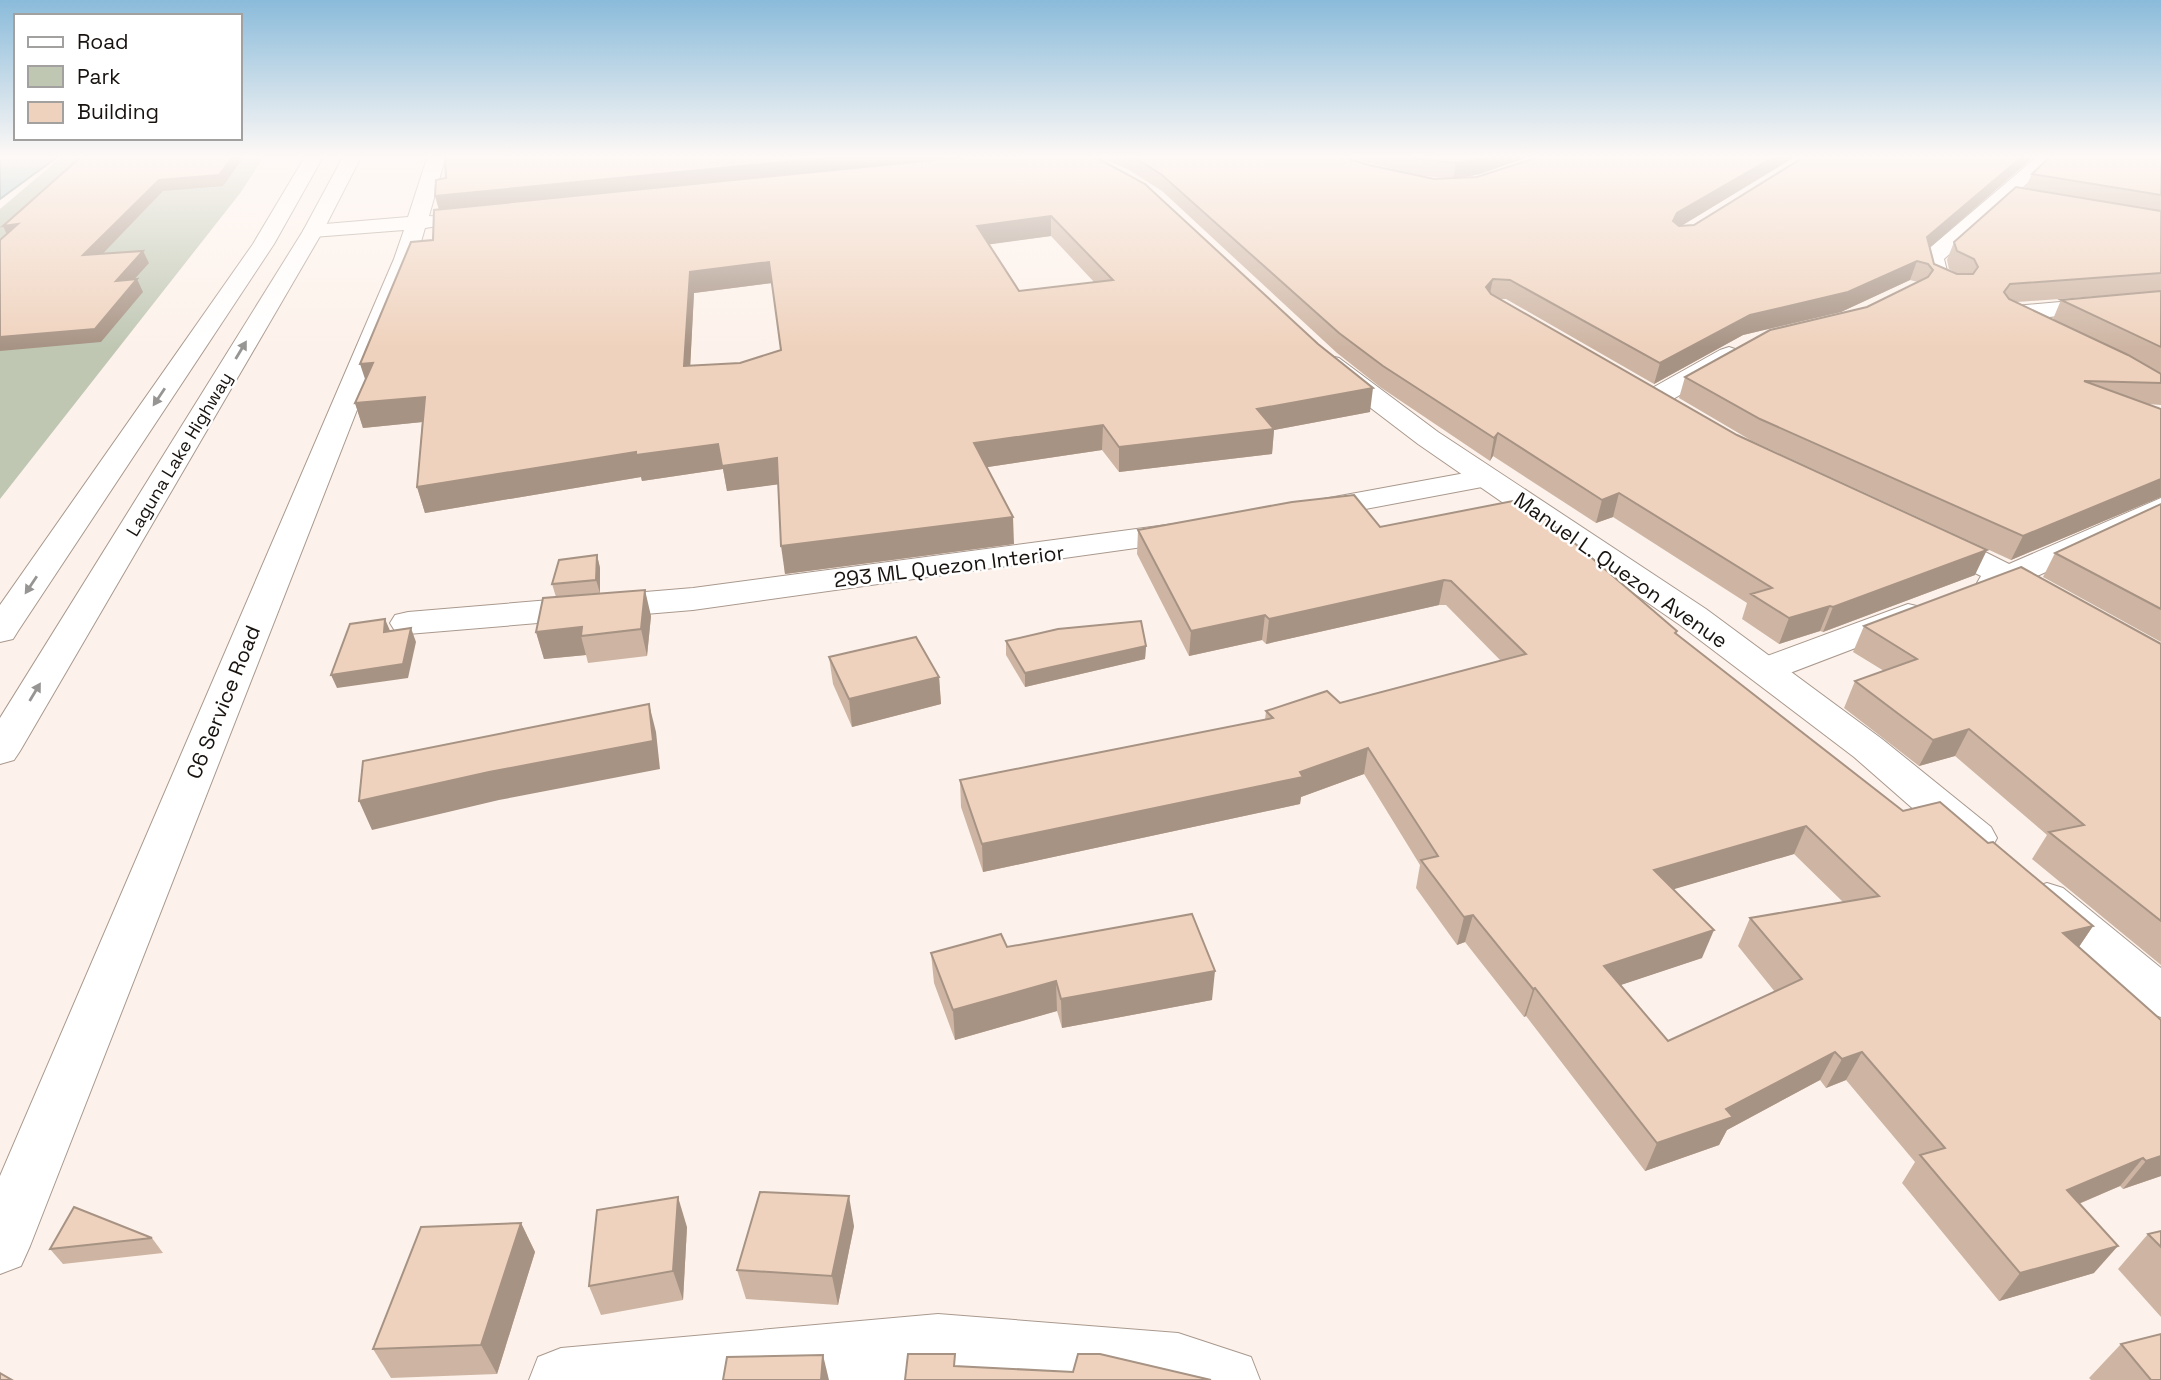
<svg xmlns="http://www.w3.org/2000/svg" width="2161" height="1380" viewBox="0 0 2161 1380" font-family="'Space Grotesk',sans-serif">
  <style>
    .green { fill: #bfc7b3 }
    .water { fill: #9dc5c6; stroke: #75908f; stroke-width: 2 }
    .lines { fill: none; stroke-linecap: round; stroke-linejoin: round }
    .minor-casing { stroke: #a9998e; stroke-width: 2 }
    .major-casing { stroke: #a9998e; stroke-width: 2 }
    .minor { fill: #fff; fill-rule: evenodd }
    .major { fill: #fff; fill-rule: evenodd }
    .wall { fill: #ceb5a3; fill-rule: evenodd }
    .shaded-wall { fill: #a79384 }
    .building { fill: #efd2bd; stroke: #a79384; stroke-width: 2; fill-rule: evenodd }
    .oneway { fill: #979593 }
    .labels { text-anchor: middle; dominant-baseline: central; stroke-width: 5; stroke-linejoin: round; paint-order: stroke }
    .far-street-label { font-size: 18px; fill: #18130f; stroke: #fff }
    .street-label { font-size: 21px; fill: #18130f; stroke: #fff }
  </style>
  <rect width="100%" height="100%" fill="#fdf2eb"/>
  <!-- green -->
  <polygon class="green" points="64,155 265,155 241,192 0,499 0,209"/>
  <!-- water -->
  <polygon class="water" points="0,155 60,155 0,199"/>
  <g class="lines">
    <defs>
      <g id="minor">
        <polygon points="428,155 446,155 429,216 445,217 448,221 445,225 425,228 416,259 30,1246 21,1266 0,1274 0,1176 394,259 404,230 313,237 306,235 303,231 306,227 313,225 408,217"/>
        <polygon points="2039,155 2058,155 1944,259 1947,271 1965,280 1968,285 1965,290 1949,290 1928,280 1922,257 1925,252"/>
        <polygon points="2161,293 2161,307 2015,320 2007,318 2003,313 2007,308 2015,306"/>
        <polygon points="1729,347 1738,350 1742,355 1738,360 1665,404 1655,406 1645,404 1641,398 1645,392 1720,350"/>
        <polygon points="1487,469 1498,472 1502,478 1498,484 1307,520 1296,518 1291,511 1296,504 1307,502"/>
        <path d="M2161 498V519L2035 577 2063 591 2068 598 2063 605C2042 611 2026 599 2008 590L1994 593 1982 590 1977 583 1981 576 1921 546 1917 539 1921 532 1933 529 1945 532 2009 564Z"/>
        <polygon points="1189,522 1200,525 1205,532 1200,539 693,610 408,634 395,631 390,623 395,615 408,612 693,588"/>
        <polygon points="1908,604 1921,607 1926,615 1921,623 1777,678 1764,681 1751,678 1745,670 1751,662"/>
        <polygon points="938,1314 1178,1333 1251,1357 1260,1380 966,1380 938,1378 913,1380 529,1380 538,1357 561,1348"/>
      </g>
      <g id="major">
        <polygon points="306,155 324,155 274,244 18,631 13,639 0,642 0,605 253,244"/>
        <polygon points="344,155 362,155 323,231 20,751 14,760 0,764 0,718 303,231"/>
        <polygon points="1330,356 1339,358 1438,432 1706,609 1882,739 1991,827 1997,838 1991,849 1975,853 1959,849 1854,757 1680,625 1418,444 1321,370 1317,364 1321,358"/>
        <polygon points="2047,883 2063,888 2161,968 2161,1017 2143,1011 2031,912 2024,900 2031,888"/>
      </g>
    </defs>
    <!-- minor casing -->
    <use href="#minor" class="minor-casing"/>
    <!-- major casing -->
    <use href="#major" class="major-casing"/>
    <!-- minor -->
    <use href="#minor" class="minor"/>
    <!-- major -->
    <use href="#major" class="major"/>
  </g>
  <!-- wall -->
  <g class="wall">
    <path d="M1092 155 1370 412 1274 430 1272 454 1119 472 1102 450 987 467 1014 544 785 574 778 484 727 491 723 469 642 481 641 477 425 513 417 487 422 422 363 428 355 403 433 240 439 210 435 196ZM1051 236 1094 282 1019 291 989 244ZM772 283 781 350 740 363 690 366 694 293Z"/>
    <path d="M1094 155H1336L1369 165 1434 179 1445 178 1416 175 1339 155H1541H1534L1480 174 1463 178 1477 177 1532 159 1543 155H1798L1681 226 1929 247 1934 264 1957 274H1958L1949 269 1947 260 1954 242 2025 188 2032 174 2161 155V373L2147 366 2161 374V405L2148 404 2161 409V497L2011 560 1752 441 1679 398 1685 377 1867 307 1918 282 1910 280 1841 312 1743 335 1654 384 1506 299H1500L1975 575 1823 632 1820 631 1779 644 1742 619 1747 603 1613 517 1596 523 1493 456 1490 461 1380 387 1337 353 1162 191 1129 170ZM2154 292 2061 300 2053 319 2017 302Z"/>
    <polygon points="2161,504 2161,642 2043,577 2055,553"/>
    <path d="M1380 527 1676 634 1903 811 1988 843 2093 926 2079 947 2161 1020V1176L2123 1189 2120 1186 2079 1204 2094 1273 1999 1301 1902 1183 1915 1162 1846 1080 1826 1088 1820 1080 1727 1130 1719 1145 1645 1171 1526 1016 1524 1017 1465 942 1457 945 1416 888 1420 865 1364 774 1301 797 1300 804 983 872 961 807 960 780 1265 720 1266 711 1340 703 1501 661 1446 605H1439L1266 644 1262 640 1189 656 1137 554 1138 530ZM1794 854 1843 902 1750 918 1738 946 1775 992 1668 1041 1620 985 1702 958 1673 889Z"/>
    <polygon points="597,555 600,568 600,593 556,597 552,584"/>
    <polygon points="651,616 647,656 588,663 586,655 544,659 536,632"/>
    <polygon points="1864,626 2161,644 2161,965 2032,859 2047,835 1955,756 1919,766 1844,708 1855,681 1884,671 1853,652"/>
    <polygon points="1006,641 1146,646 1145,659 1025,687 1006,655"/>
    <polygon points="829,657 939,677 941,704 852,727 833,684"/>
    <polygon points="1007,947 1212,1000 1062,1028 1057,1011 955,1040 934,983 931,953"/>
    <polygon points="521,1223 535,1252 497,1374 391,1378 373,1349"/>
    <polygon points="854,1226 838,1305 746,1299 737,1270"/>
    <polygon points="687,1227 683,1300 601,1315 589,1286"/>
    <polygon points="2161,1231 2161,1317 2118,1269 2148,1234"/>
    <polygon points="152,1238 163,1253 63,1264 50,1249"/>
    <polygon points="2121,1344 2161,1380 2091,1380 2089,1378"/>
  </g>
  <!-- shaded-wall -->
  <g class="shaded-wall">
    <polygon points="234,155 245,155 223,186 163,191 89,268 83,255 159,180"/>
    <polygon points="853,155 1011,155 440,213 435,196"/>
    <polygon points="1494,155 1540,155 1534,155 1480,174 1453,179 1456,163"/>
    <polygon points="1777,155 1798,155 1673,231 1673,221 1677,213"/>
    <polygon points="2024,155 2036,155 1920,256 1927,237"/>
    <polygon points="1051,216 1051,236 978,246 977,226"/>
    <polygon points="18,224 8,237 3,226"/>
    <polygon points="143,251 149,263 121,294 116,281"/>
    <polygon points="1917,261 1910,280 1841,312 1743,335 1654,384 1660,363 1750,315"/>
    <polygon points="769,262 772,283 694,293 689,390 684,366 690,272"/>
    <polygon points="137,279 143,292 101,342 0,351 0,337"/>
    <polygon points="1493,279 1489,298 1486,287"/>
    <polygon points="373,363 368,388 360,364"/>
    <polygon points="1373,388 1370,412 1274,430 1272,454 1119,472 1119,447 1257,409"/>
    <polygon points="425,397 433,421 363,428 355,403"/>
    <polygon points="1103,425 1102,450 975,469 974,443"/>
    <polygon points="1498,433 1493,456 1490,461 1494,438"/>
    <polygon points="718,444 777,458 781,484 727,491 723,469 642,481 641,477 425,513 417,487 636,452"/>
    <polygon points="2161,479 2161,497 2011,560 2023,536"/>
    <polygon points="1619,493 1613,517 1596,523 1602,500"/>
    <polygon points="1013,517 1014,544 785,574 781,546"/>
    <polygon points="1987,550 1975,575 1823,632 1833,607"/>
    <polygon points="597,555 600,568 600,593 596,580"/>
    <polygon points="1444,580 1439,605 1266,644 1269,619"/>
    <polygon points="645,590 651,616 647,656 641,629"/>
    <polygon points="1830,606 1820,631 1779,644 1789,618"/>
    <polygon points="1265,615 1262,640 1189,656 1191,631"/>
    <polygon points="385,619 391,633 384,632"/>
    <polygon points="582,627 581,636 586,655 544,659 536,632"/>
    <polygon points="411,628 416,642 408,678 337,688 331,675"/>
    <polygon points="1146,646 1145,659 1025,687 1025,673"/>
    <polygon points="939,677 941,704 852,727 849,699"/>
    <polygon points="649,704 656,732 660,769 499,800 372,830 359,801"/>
    <polygon points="1969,729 1955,756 1919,766 1933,740"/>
    <polygon points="1368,748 1364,774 1301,797 1300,804 983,872 982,844 1300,772"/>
    <polygon points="1806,826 1794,854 1644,898 1654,870"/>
    <polygon points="1473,915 1465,942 1457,945 1464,917"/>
    <polygon points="2093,926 2074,954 2063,933"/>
    <polygon points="1714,930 1702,958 1594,994 1604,966"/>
    <polygon points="1215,971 1212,1000 1062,1028 1061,999"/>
    <polygon points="1056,981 1057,1011 955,1040 953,1010"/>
    <polygon points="1535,988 1526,1016 1524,1017 1533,989"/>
    <polygon points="1835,1052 1820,1080 1727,1130 1719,1145 1645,1171 1657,1143 1726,1109"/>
    <polygon points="1862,1052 1846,1080 1826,1088 1842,1059"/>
    <polygon points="2161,1156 2161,1176 2123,1189 2146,1161"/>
    <polygon points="2143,1158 2120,1186 2045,1218 2067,1190"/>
    <polygon points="849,1196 854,1226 838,1305 832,1276"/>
    <polygon points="678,1197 687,1227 683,1300 673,1271"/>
    <polygon points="521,1223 535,1252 497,1374 481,1345"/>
    <polygon points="2118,1246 2094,1273 1999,1301 2020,1273"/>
    <polygon points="823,1355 829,1380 821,1380"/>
  </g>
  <!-- building -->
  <g class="building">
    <polygon points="83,155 234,155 219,175 159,180 83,255 143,251 116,281 137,279 95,329 0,337 0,240 18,224 3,226"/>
    <polygon points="445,155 853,155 435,196 436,180 446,178"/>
    <path d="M985 155H1092L1145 184 1318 344 1373 388 1257 409 1274 429 1119 447 1103 425 974 443 1013 517 781 546 777 458 722 466 718 444 636 455V452L417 487 425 397 355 403 373 363 360 364 411 242 433 240 434 210ZM1051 216 1113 280 1019 291 977 226ZM769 262 781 350 740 363 684 366 690 272Z"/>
    <polygon points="1131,155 1335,155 1369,165 1434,179 1477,177 1532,159 1543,155 1777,155 1677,213 1673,221 1679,226 1694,225 1807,155 2024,155 1927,237 1934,264 1957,274 1973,274 1978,267 1974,259 1957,251 1954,242 2016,187 2161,211 2161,273 2010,284 2004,292 2009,299 2128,355 2161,374 2161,383 2084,381 2161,409 2161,479 2023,536 1760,419 1685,377 1770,330 1867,307 1928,277 1933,270 1928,264 1917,261 1848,292 1750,315 1660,363 1510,280 1493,279 1486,287 1491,294 1737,435 1987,550 1833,607 1830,606 1789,618 1751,594 1772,588 1619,493 1602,500 1498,433 1494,438 1383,366 1339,333 1162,175"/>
    <polygon points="1403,155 1494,155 1483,158 1456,163 1418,159"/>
    <polygon points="2052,155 2161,155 2161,195 2032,174"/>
    <polygon points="2161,291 2161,347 2061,300"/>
    <path d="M1354 495 1380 527 1523 499 1677 631 1675 633 1903 811 1940 802 1988 843 1993 842 2093 926 2063 933 2161 1020V1156L2146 1161 2143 1158 2067 1190 2118 1246 2020 1273 1920 1155 1945 1148 1862 1052 1842 1059 1835 1052 1726 1109 1733 1117 1657 1143 1535 988 1533 989 1473 915 1464 917 1421 860 1438 856 1368 748 1300 772 1303 777 982 844 960 780 1273 718 1266 711 1327 691 1340 703 1526 654 1451 581 1444 580 1269 619 1265 615 1191 631 1138 530 1292 502ZM1806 826 1879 896 1750 918 1802 979 1668 1041 1604 966 1714 930 1654 870Z"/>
    <polygon points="2161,504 2161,609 2055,553"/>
    <polygon points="597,555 596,580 552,584 559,560"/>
    <polygon points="2021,567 2161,644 2161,921 2049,832 2084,825 1969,729 1933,740 1855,681 1917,659 1864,626"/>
    <polygon points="645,590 641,629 581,636 582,627 536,632 543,598"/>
    <polygon points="385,619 384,632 411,628 403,664 331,675 350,624"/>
    <polygon points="1141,621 1146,646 1025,673 1006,641 1058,629"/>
    <polygon points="916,637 939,677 849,699 829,657"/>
    <polygon points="649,704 653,741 489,772 359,801 363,761"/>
    <polygon points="1192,914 1215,971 1061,999 1056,981 953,1010 931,953 1001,934 1007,947"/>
    <polygon points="760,1192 849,1196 832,1276 737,1270"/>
    <polygon points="678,1197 673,1271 589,1286 597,1210"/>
    <polygon points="74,1207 152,1238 50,1249"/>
    <polygon points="521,1223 481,1345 373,1349 421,1227"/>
    <polygon points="2161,1231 2161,1247 2148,1234"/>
    <polygon points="2161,1334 2161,1380 2151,1380 2121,1344"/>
    <polygon points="908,1354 955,1354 954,1366 1073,1372 1078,1354 1100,1354 1211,1380 905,1380"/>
    <polygon points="823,1355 821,1380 723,1380 727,1357"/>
    <polygon points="0,1373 12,1380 0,1380"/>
  </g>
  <!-- one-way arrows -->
  <defs><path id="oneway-solid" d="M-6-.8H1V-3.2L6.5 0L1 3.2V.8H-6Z" transform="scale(1.75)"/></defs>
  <g class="oneway">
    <use href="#oneway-solid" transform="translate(241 350) rotate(-59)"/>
    <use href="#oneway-solid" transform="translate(159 397) rotate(124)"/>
    <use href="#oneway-solid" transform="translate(31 585) rotate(124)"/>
    <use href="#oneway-solid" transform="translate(35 692) rotate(-59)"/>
  </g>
  <!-- sky -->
  <linearGradient id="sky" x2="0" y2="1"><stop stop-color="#8abbda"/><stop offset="0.45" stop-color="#fef9f6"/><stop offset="1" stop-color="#fef9f6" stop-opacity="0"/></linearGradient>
  <rect width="2161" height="348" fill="url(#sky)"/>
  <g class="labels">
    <!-- far-street labels -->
    <g class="far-street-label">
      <text transform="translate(179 454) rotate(-59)">Laguna Lake Highway</text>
    </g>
    <!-- street labels -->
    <g class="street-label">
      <text transform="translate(949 566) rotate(-7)">293 ML Quezon Interior</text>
      <text transform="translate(1621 570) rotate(35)">Manuel L. Quezon Avenue</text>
      <text transform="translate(223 702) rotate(-68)">C6 Service Road</text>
    </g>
  </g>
  <!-- legend -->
  <rect x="14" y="14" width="228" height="126" fill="#ffffff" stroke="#a3a19f" stroke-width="2"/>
  <rect x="28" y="37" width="35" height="10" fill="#ffffff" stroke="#a3a19f" stroke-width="2"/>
  <text x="77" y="49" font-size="21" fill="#18130f">Road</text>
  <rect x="28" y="66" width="35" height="21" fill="#bfc7b3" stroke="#a3a19f" stroke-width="2"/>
  <text x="77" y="84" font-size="21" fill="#18130f">Park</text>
  <rect x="28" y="102" width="35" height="21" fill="#efd2bd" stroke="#a3a19f" stroke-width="2"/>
  <text x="77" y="119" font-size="21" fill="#18130f">Building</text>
</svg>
